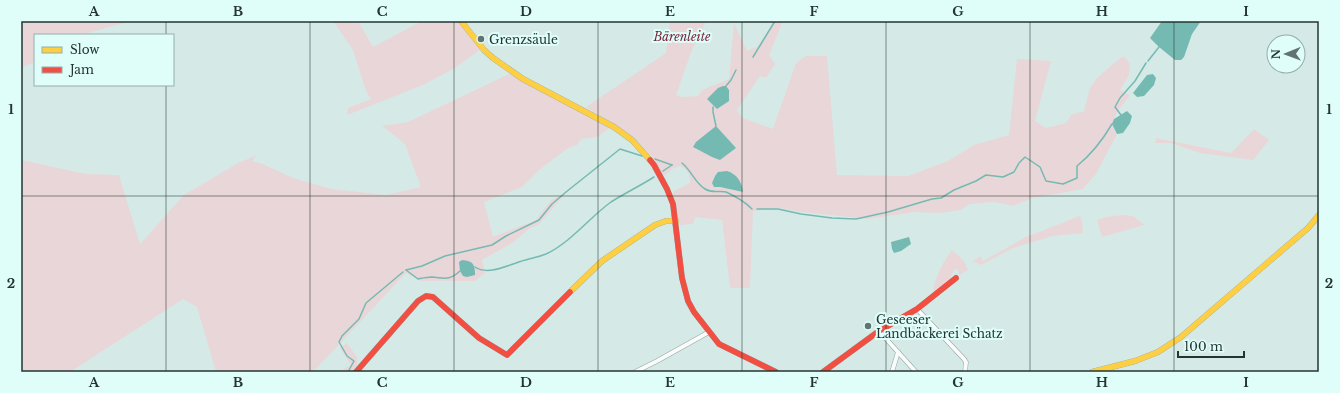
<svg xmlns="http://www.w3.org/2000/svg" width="1340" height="393" viewBox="0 0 1340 393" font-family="'Libre Baskerville',serif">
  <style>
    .green { fill: #e9d6d8; fill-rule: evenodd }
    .water { fill: #75bab2 }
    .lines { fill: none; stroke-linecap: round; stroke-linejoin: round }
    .stream { stroke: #75bab2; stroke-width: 1.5 }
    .street-casing { stroke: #95a6a3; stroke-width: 5 }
    .slow-casing { stroke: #95a6a3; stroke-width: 6 }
    .jam-casing { stroke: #95a6a3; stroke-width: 6 }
    .street { stroke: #f9fcfb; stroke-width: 4 }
    .slow { stroke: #ffcf43; stroke-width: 5.5 }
    .jam { stroke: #f24e42; stroke-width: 5.5 }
    .grid { fill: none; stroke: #243432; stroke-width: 1; stroke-opacity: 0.55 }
    .poi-dot { fill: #627471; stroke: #dffefa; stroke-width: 1.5 }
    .labels { text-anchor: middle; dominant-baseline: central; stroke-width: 4; stroke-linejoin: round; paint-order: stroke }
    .park-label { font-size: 12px; font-style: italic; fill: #772437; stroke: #dffefa }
    .poi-label { font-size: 12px; fill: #243432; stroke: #dffefa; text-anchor: start }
    .neatline { fill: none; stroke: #243432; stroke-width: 1.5 }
    .grid-label { font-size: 13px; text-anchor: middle; font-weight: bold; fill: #243432 }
  </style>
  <rect width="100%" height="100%" fill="#d5eae7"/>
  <!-- green -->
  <g class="green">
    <polygon points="21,21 131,21 81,35 35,35 35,62 21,68"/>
    <polygon points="333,21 358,21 373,47 420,22 419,21 458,21 480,50 453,69 423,85 347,115 348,108 371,99 366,91 353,50"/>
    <path d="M670 21H706L692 50 676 95 683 97 698 96 702 90 729 79 734 23 747 51 757 47 775 21H783L769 55 775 64 766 78 760 76 737 110 742 118 773 129 796 63 806 56H827L837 175 908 176 948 161 974 145 1009 135 1017 59 1051 61 1035 121 1046 128 1066 123 1071 115 1084 111 1090 88 1097 78 1120 58 1125 57 1130 64 1129 75 1120 90 1130 95C1122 107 1106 120 1117 134L1096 174 1083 189 1032 198 1013 206 994 202 981 203 969 204 961 210 940 213 915 212 868 219 802 212 779 208 753 211 750 288H730L722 220 695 217 693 224 680 225 672 196 674 191 690 183C691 175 688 170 680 166L672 169 664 176 651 155 634 138 586 107 666 53ZM727 171 734 174 742 184 736 191 720 187H714L712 183 715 176Z"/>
    <polygon points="509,74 609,128 597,137 581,139 577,145 568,148 539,170 522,187 484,202 493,237 536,220 551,200 566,193 538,225 530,228 512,243 482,260 485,273 475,281 420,281 406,273 313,372 216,372 197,307 183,299 70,372 21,372 21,160 86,174 119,175 140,244 184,195 238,163 257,155 252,161 263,164 293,178 331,189 386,195 421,187 405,144 382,126 408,122"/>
    <polygon points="1254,129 1269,140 1253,160 1200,153 1171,143 1155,143 1156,138 1231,153"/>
    <polygon points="1123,215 1133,216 1144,225 1102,237 1097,220 1106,217"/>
    <polygon points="1080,216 1082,221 1083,233 1053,236 1013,248 981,265 973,261 980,256 983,261 1026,237"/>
    <path d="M952 250 964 261 968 270 959 275 958 270 955 269 945 286V290L942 293 936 295 933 289C937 274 943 262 952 250Z"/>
    <polygon points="347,343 357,357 357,366 353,372 340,372 345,368 351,365 340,348"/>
  </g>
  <!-- water -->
  <g class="water">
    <polygon points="1162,21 1201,21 1192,34 1184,57 1181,60 1175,60 1159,47 1150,38"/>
    <polygon points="1153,74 1156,78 1154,85 1144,96 1137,97 1133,93 1147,75"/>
    <polygon points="723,86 726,86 729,90 729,101 717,109 707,99 718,88"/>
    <polygon points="1127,111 1132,116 1130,123 1123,133 1117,134 1112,124 1114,119"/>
    <polygon points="716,126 736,148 720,160 712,157 693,147 696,142"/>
    <path d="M727 171C737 174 742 182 743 192L720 187H714L712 183 715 176 718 172Z"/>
    <polygon points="909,237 911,244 901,251 894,253 892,249 891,242"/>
    <path d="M462 260C473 261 475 264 475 275L467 277 463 276 460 271 459 262Z"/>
  </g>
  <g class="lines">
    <!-- stream -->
    <g class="stream">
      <polyline points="753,57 775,21"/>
      <polyline points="1148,61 1159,47"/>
      <polyline points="726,86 731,80 736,70"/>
      <polyline points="713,107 713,112 716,126"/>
      <polyline points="1121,115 1115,107 1120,98 1135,81 1146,63"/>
      <polyline points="655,159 672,165"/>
      <path d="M682 163C691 170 695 183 705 189 713 194 719 190 726 192 735 196 745 202 752 209"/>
      <polyline points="663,171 672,165"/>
      <path d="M757 209H778L801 214 832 218 856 219 888 212 932 199 941 198 954 190 976 181 986 175 1003 177 1014 172 1019 163 1025 157 1040 167 1046 181 1063 184 1077 178V166C1092 154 1102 141 1112 124"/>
      <path d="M475 267C487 275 504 267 516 263 526 259 536 258 546 254 570 243 590 217 611 202 625 193 640 186 654 177"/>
      <polyline points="406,270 422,266 445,256 492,245 506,236 539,220 552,204 566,192 620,149 642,156"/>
      <path d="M406 270 418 279C423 278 427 277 432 277 445 278 449 281 460 271"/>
      <polyline points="348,372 354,361 347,356 339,342 342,336 359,319 366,303 403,272"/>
    </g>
    <defs>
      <g id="street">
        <polyline points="917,309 964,359 966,362 965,372"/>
        <polyline points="879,331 916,372"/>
        <polyline points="635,372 657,361 709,332"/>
        <polyline points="892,372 898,352"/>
      </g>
      <g id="slow">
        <polyline points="461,21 484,50 493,58 523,79 614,127 632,140 650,160"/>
        <polyline points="570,292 602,261 655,225 666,221 676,221"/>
        <polyline points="1092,372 1135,361 1158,352 1181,337 1308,228 1319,215"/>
      </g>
      <g id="jam">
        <polyline points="650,160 654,165 667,189 673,204 682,278 688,301 694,312 719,344 776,372"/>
        <polyline points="356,372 418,301 426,296 433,297 479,338 507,355 570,292"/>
        <polyline points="823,372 879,331 917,309 956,278"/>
      </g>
    </defs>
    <!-- street casing -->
    <use href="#street" class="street-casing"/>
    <!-- slow casing -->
    <use href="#slow" class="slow-casing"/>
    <!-- jam casing -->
    <use href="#jam" class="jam-casing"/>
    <!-- street -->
    <use href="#street" class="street"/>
    <!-- slow -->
    <use href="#slow" class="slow"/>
    <!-- jam -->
    <use href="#jam" class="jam"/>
  </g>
  <!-- grid -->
  <path class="grid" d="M166 21V35M310 21V372M454 21V372M598 21V372M742 21V372M886 21V372M1030 21V372M1174 21V372M166 85V372M21 196H1319"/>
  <!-- markers -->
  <g class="poi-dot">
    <circle cx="481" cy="39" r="4"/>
    <circle cx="868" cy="326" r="4"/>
  </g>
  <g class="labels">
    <!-- park labels -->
    <g class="park-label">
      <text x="682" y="36">Bärenleite</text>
    </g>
    <!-- poi labels -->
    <g class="poi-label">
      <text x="489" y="39">Grenzsäule</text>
      <text x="876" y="319">Geseeser<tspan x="876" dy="14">Landbäckerei Schatz</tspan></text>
    </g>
  </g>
  <!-- border -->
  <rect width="1340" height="393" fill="none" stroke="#dffefa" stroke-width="44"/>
  <!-- legend -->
  <rect x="34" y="34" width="140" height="52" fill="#dffefa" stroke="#94adaa"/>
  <rect x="42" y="47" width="20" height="6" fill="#ffcf43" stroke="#94adaa"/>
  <text x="70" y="54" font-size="12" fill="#243432">Slow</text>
  <rect x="42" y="67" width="20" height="6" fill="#f24e42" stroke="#94adaa"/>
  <text x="70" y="74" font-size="12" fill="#243432">Jam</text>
  <!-- north arrow -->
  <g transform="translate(1286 54) rotate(269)"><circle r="19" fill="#dffefa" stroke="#94adaa"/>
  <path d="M0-3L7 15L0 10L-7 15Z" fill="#627471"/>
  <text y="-6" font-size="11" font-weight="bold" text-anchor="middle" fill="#243432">N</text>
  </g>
  <!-- scale -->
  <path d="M1178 351v6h66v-6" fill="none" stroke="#243432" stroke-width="2"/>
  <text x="1184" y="351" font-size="12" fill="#243432" stroke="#dffefa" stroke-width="3" paint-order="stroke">100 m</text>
  <rect x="22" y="22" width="1296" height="349" class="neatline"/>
  <g class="grid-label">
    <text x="94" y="16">A</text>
    <text x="238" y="16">B</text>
    <text x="382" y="16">C</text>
    <text x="526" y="16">D</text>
    <text x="670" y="16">E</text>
    <text x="814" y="16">F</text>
    <text x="958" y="16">G</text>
    <text x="1102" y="16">H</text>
    <text x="1246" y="16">I</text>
    <text x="11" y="114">1</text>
    <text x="1329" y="114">1</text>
    <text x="11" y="288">2</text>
    <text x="1329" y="288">2</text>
    <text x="94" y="387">A</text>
    <text x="238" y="387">B</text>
    <text x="382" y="387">C</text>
    <text x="526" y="387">D</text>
    <text x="670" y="387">E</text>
    <text x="814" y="387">F</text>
    <text x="958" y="387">G</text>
    <text x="1102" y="387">H</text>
    <text x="1246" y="387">I</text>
  </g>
</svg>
